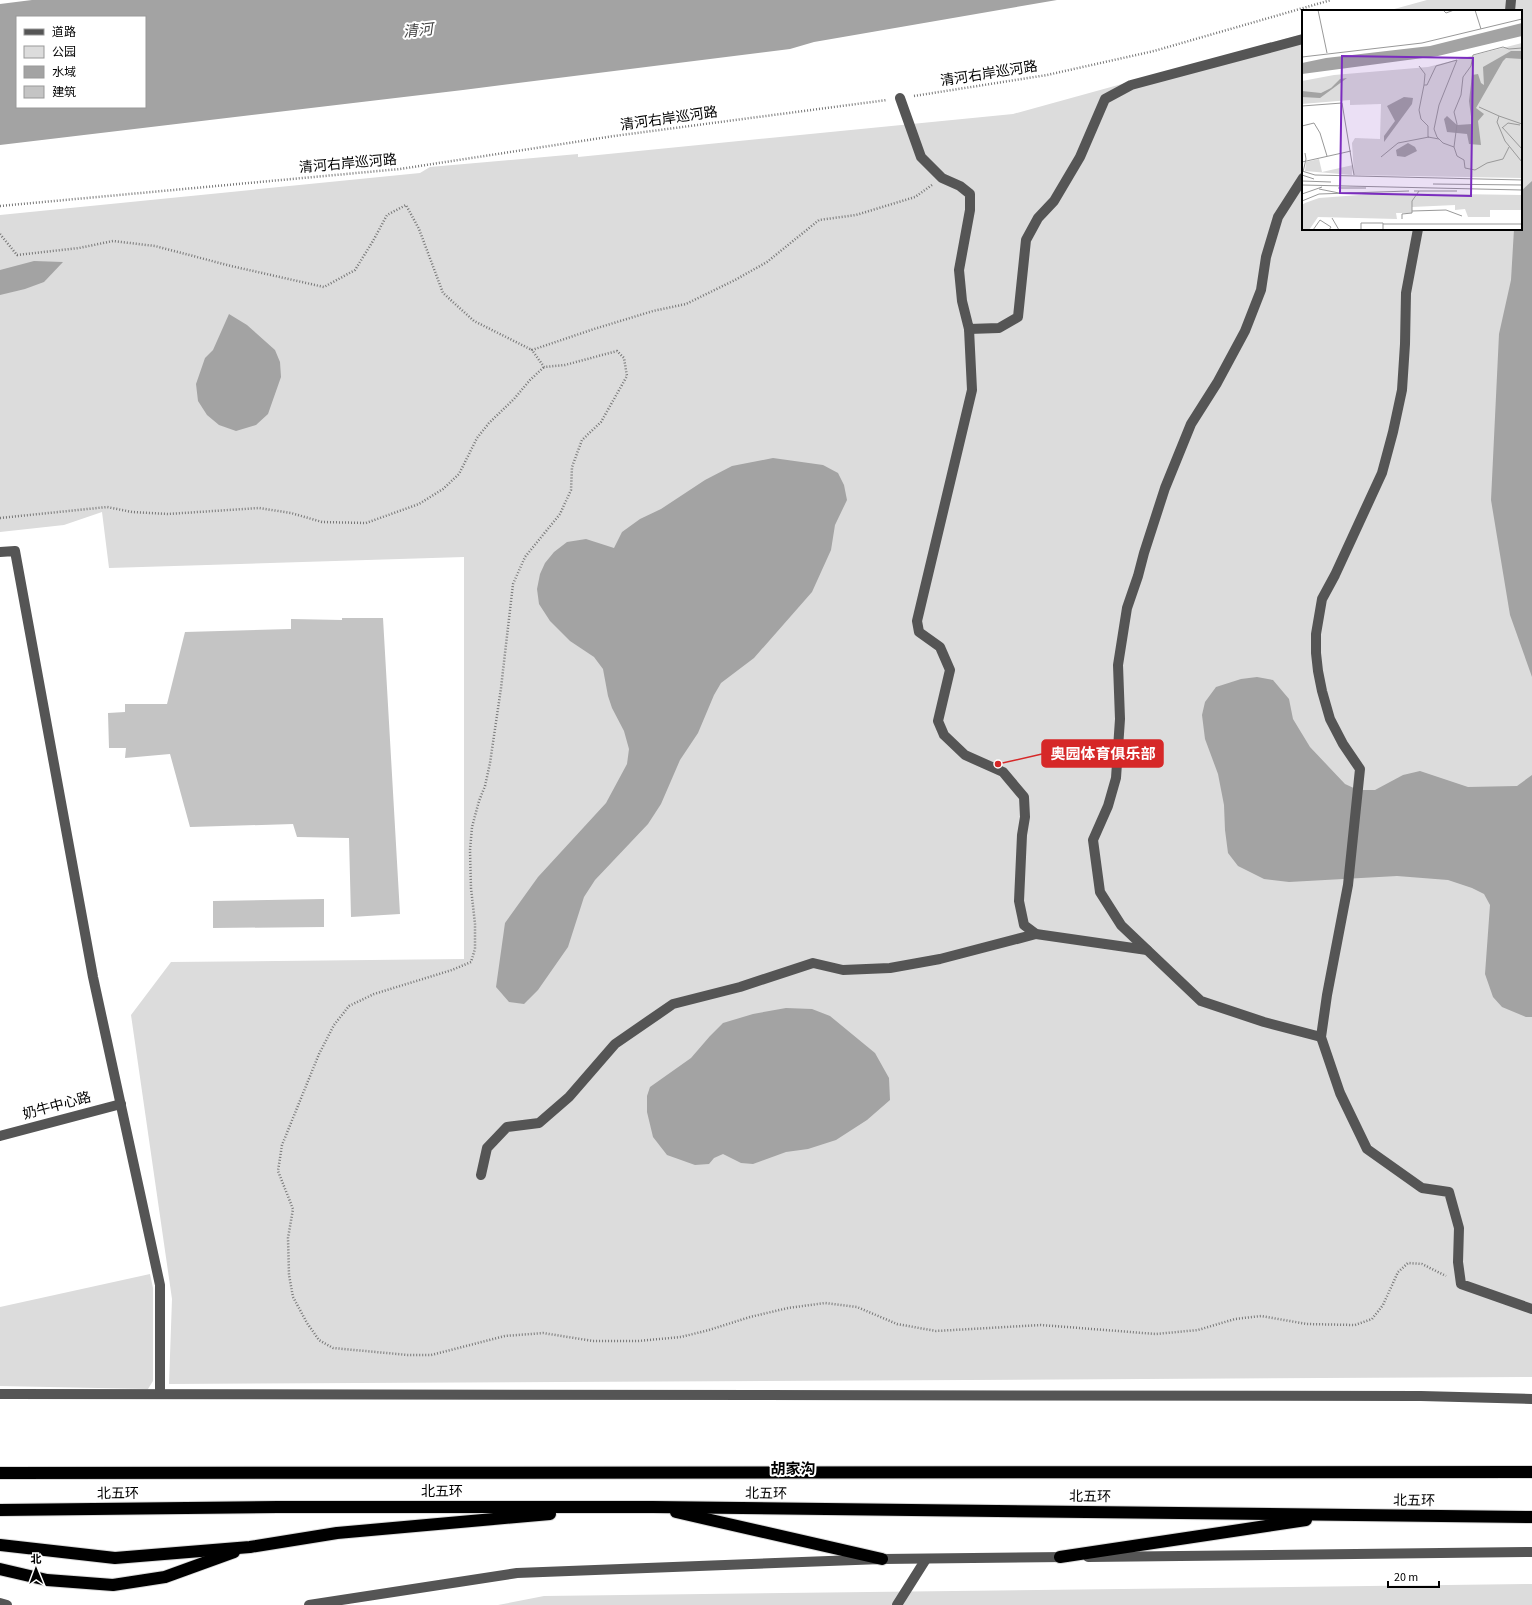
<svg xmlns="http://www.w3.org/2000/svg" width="1532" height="1605" viewBox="0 0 1532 1605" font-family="'Source Sans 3','Noto Sans SC',sans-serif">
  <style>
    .green { fill: #dcdcdc }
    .water { fill: #a3a3a3; fill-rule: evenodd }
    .building { fill: #c4c4c4 }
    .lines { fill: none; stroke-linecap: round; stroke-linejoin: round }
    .highway-casing { stroke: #dbdbdb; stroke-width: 14 }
    .path { stroke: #777; stroke-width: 2.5; stroke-dasharray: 1 2; stroke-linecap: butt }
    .minor { stroke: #555; stroke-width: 10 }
    .highway { stroke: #000; stroke-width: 12 }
    .labels { text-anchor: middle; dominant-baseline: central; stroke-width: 4; stroke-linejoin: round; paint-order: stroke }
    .street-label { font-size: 14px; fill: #000; stroke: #fff }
    .water-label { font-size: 15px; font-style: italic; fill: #444; stroke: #fff }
    .neighbourhood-label { font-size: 15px; font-weight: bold; fill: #000; stroke: #fff }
    .inset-road { fill: none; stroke: #999; stroke-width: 1 }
    .view { fill: #7b2cbf; fill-opacity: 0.15; stroke: #7b2cbf; stroke-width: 2 }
    .inset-edge { fill: none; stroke: #000; stroke-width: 2 }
    .leader { fill: none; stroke: #d62828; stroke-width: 1.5 }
    .callout-dot { fill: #d62828; stroke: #fff; stroke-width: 1.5 }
    .callout { fill: #d62828; stroke: #d62828; stroke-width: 1.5 }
    .callout-label { font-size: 15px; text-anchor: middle; font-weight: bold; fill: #fff }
  </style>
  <rect width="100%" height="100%" fill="#fff"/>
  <!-- green -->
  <g class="green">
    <polygon points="1427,0 1532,0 1532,1377 169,1384 172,1299 131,1015 171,962 464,959 464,557 109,568 102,512 64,525 0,532 0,215 420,173 430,167 578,154 578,157 1013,114 1303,34 1303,229 1521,229 1521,11 1387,11"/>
    <polygon points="150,1274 153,1288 153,1381 148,1389 0,1386 0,1307"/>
    <polygon points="1532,1584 1532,1605 498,1605 544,1596"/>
  </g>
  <!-- water -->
  <g class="water">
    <path d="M32 0H1057L814 42 790 49 463 90 0 145V4ZM17 17H145V107H17Z"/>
    <polygon points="1532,181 1532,677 1510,615 1491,500 1499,334 1511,280 1514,229 1521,229 1521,191"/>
    <polygon points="34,261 63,262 44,282 25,289 0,295 0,270"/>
    <polygon points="229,314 247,325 275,350 280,362 281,377 268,414 256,425 236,431 219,425 207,415 198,401 196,384 205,358 213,350"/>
    <polygon points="773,458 823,465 838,473 844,485 847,500 835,525 831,550 812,592 754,658 721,683 714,695 698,733 680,760 661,804 648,824 595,880 584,897 568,947 538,990 524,1004 509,1002 496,987 505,923 538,877 606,803 627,764 629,749 624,731 612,708 608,696 603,669 594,657 570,641 550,621 539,604 537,589 540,574 545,563 554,552 567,542 586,539 614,548 622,532 640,519 661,509 705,480 732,466"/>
    <polygon points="1257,677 1273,680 1289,699 1293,719 1310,747 1345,784 1358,790 1375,790 1403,775 1420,771 1468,787 1517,786 1532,775 1532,1017 1526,1017 1502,1007 1493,997 1485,974 1490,905 1484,894 1472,888 1448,880 1397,876 1289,882 1264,879 1238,866 1228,853 1225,830 1224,805 1218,774 1205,739 1202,715 1205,702 1216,687 1241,679"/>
    <polygon points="786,1008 812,1009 830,1016 875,1053 889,1078 890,1100 867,1120 836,1140 808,1149 786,1152 753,1164 741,1163 723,1154 714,1158 709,1164 695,1165 667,1155 653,1137 647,1112 647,1096 650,1087 691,1058 710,1036 723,1023 753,1014"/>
  </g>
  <!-- building -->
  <g class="building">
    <polygon points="342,618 383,618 400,914 351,917 349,838 297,837 293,824 190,827 170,754 125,758 126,748 109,748 108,713 125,712 125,704 167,704 185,632 291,629 291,619 342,620"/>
    <polygon points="324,899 324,927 213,928 213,901"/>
  </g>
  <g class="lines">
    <defs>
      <g id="highway">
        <polyline points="0,1473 1532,1472"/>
        <polyline points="0,1510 278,1507 653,1507 1532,1517"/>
        <polyline points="676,1512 882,1559"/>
        <polyline points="0,1545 115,1558 250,1547 337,1533 550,1514"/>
        <polyline points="1060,1557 1306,1520"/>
        <polyline points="0,1569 47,1580 113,1585 165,1577 234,1552"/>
      </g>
    </defs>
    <!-- highway casing -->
    <use href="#highway" class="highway-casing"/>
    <!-- path -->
    <g class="path">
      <polyline points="914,96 1047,75 1154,51 1331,0"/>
      <polyline points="932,185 915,197 856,215 819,220 767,262 735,280 686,304 653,311 594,329 532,350 544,367 565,365 617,351 624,358 627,376 601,422 582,440 572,467 571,490 560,514 525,557 513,584 501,688 490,763 485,786 479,801 472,827 470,850 471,888 475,924 475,949 471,962 452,970 374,994 349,1006 334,1025 319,1054 282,1145 278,1171 293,1209 288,1238 289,1275 293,1297 307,1323 319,1340 333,1348 408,1355 431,1355 505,1336 543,1333 593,1341 638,1341 681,1337 709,1330 750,1317 788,1308 825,1303 857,1307 897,1324 936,1331 1041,1325 1156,1334 1198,1330 1235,1319 1261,1316 1307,1324 1355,1325 1372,1319 1383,1305 1398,1272 1408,1263 1422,1264 1446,1276"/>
      <polyline points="0,206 400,169 614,136 887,100"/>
      <polyline points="0,234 17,255 79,248 113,241 155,246 231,266 324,287 355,270 373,241 387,215 406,205 419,229 443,293 474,321 532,350"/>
      <polyline points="0,518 107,507 132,512 168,514 259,508 291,513 322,522 366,523 419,504 443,489 459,474 477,438 489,423 514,399 530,380 544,367"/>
    </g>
    <!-- minor -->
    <g class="minor">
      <polyline points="1510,11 1511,0"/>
      <polyline points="900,98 921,157 942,178 960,186 970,194 970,210 959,270 962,301 969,329 999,328 1018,317 1026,240 1038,218 1054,201 1080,157 1105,99 1131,85 1303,39"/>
      <polyline points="1303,178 1278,217 1266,257 1261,290 1245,331 1217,383 1191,424 1165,488 1144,553 1138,576 1127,608 1118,665 1120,719 1116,778 1108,806 1093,840 1100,892 1121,925 1201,1001 1264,1022 1321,1037"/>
      <polyline points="1418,229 1406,293 1405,344 1402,390 1393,432 1382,473 1335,575 1322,599 1316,634 1316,653 1318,671 1322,691 1330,719 1343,744 1360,769 1348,885 1327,995 1321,1037 1340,1093 1367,1149 1422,1188 1449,1192 1459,1228 1458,1262 1461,1284 1532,1309"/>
      <polyline points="969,329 972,390 917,621 919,632 940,647 950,670 938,721 944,735 965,755 1003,772 1024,797 1025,817 1022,835 1019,901 1024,925 1036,934 1147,950"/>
      <polyline points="0,552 15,551 93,977 160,1285 160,1394"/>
      <polyline points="0,1136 121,1104"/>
      <polyline points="481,1175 487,1148 507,1127 539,1123 569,1097 615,1044 673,1004 740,987 813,963 843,970 890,968 940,959 1036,934"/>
      <polyline points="0,1394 1421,1396 1532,1399"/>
      <polyline points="1088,1557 1532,1552"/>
      <polyline points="0,1603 7,1605"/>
      <polyline points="309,1605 517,1573 882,1559 1066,1557"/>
      <polyline points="897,1605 926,1559"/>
    </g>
    <!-- highway -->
    <use href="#highway" class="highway"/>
  </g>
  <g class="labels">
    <!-- street labels -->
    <g class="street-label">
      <text transform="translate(989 74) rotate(-9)">清河右岸巡河路</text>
      <text transform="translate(669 119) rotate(-8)">清河右岸巡河路</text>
      <text transform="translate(348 164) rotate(-5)">清河右岸巡河路</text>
      <text transform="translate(57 1106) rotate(-15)">奶牛中心路</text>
      <text x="442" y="1492">北五环</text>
      <text transform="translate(118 1494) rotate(-1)">北五环</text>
      <text transform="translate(766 1494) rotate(1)">北五环</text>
      <text transform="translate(1090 1497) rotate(1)">北五环</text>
      <text transform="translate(1414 1501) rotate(1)">北五环</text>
    </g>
    <!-- water labels -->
    <g class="water-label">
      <text transform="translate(418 31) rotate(-6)">清河</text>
    </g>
    <!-- neighbourhood labels -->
    <g class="neighbourhood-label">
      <text x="793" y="1469">胡家沟</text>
    </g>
  </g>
  <!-- overview -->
  <g transform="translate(1302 10)">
    <rect width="220" height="220" fill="#fff"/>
    <path d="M220 33V168L52 165 50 133 53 128 78 129 79 94 48 95V90L0 94V71L32 65 126 57ZM17 149 20 162 51 155 50 165 3 161 4 152ZM84 183 220 185V200H188V207H166L163 199 153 200V195L110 197V203H94L95 209 16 207 7 220H0V195L3 193 17 188Z" fill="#dcdcdc"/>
    <path d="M220 13V26L136 46 0 64V53L24 48 128 36ZM209 41H220V49L204 48 201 51 174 98 182 104 176 111 179 135 167 134 165 124 145 122 142 109 145 106 155 115 170 114 167 91 170 65 176 64 179 73 182 75 181 57ZM45 68 18 88 0 87V81L19 83 29 78 38 69ZM102 87 111 88 110 94 82 132V126L93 111 85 96ZM106 133 113 137 115 141 103 147 95 146 94 140Z" fill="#a3a3a3"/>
    <path class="inset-road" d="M16 0 25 43M141 0 144 3 152 0M173 0 179 19M0 47 120 33 220 9M117 56 123 64 122 75H125L134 56 155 50M122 75 117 100 119 109 126 116V127L137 129M0 96 40 93 52 165M177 97 197 106M220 114 197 106 195 112 203 131 220 152M0 116 12 113 18 123 25 146M200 117 220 139M200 118 206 113 218 115M152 137 141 133 135 127 132 119 137 95 155 50M207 137 201 149 185 153 173 160 163 158 162 150 155 146 152 137 155 114 152 102 159 85 161 67 169 56 171 45 201 37 207 39 220 38M79 147 96 133 127 127M0 152 49 141M0 161 13 165 220 170M1 162 4 149 3 143M0 165 12 169M0 171 29 172M131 174 220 175M0 175 220 180M36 178H64M17 179 37 183M112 181H155M0 184 20 177M0 191 17 184 107 181M110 201 144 200 160 206M30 208 37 220M100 209V204L110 203V191L117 181M81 214H220M11 220 18 210 29 217 27 220M59 220V213H81V220"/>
    <path class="view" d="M40 46 171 48 169 186 38 183Z"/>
    <rect width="220" height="220" class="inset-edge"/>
  </g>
  <!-- callouts -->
  <path class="leader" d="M998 764L1042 754"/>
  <circle class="callout-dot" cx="998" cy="764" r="4"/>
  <rect class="callout" x="1042" y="740" width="121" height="27" rx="4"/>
  <g class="callout-label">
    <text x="1103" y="759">奥园体育俱乐部</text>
  </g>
  <!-- legend -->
  <rect x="16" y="16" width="130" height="92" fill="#ffffff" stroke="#999999"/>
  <rect x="24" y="29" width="20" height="6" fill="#555555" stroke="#999999"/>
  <text x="52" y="36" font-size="12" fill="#000000">道路</text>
  <rect x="24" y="46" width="20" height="12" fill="#dcdcdc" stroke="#999999"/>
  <text x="52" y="56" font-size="12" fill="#000000">公园</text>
  <rect x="24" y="66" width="20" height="12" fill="#a3a3a3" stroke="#999999"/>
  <text x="52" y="76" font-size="12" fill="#000000">水域</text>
  <rect x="24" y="86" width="20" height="12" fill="#c4c4c4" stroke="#999999"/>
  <text x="52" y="96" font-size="12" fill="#000000">建筑</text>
  <!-- north arrow -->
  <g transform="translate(36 1569) rotate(359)" stroke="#ffffff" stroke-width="3" paint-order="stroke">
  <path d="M0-3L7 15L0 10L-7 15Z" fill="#000000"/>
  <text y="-6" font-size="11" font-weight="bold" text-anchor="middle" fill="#000000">北</text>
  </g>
  <!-- scale -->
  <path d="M1388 1581v6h51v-6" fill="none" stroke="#000000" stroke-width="2"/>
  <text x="1394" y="1581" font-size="12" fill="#000000" stroke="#ffffff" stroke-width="3" paint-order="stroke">20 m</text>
</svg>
